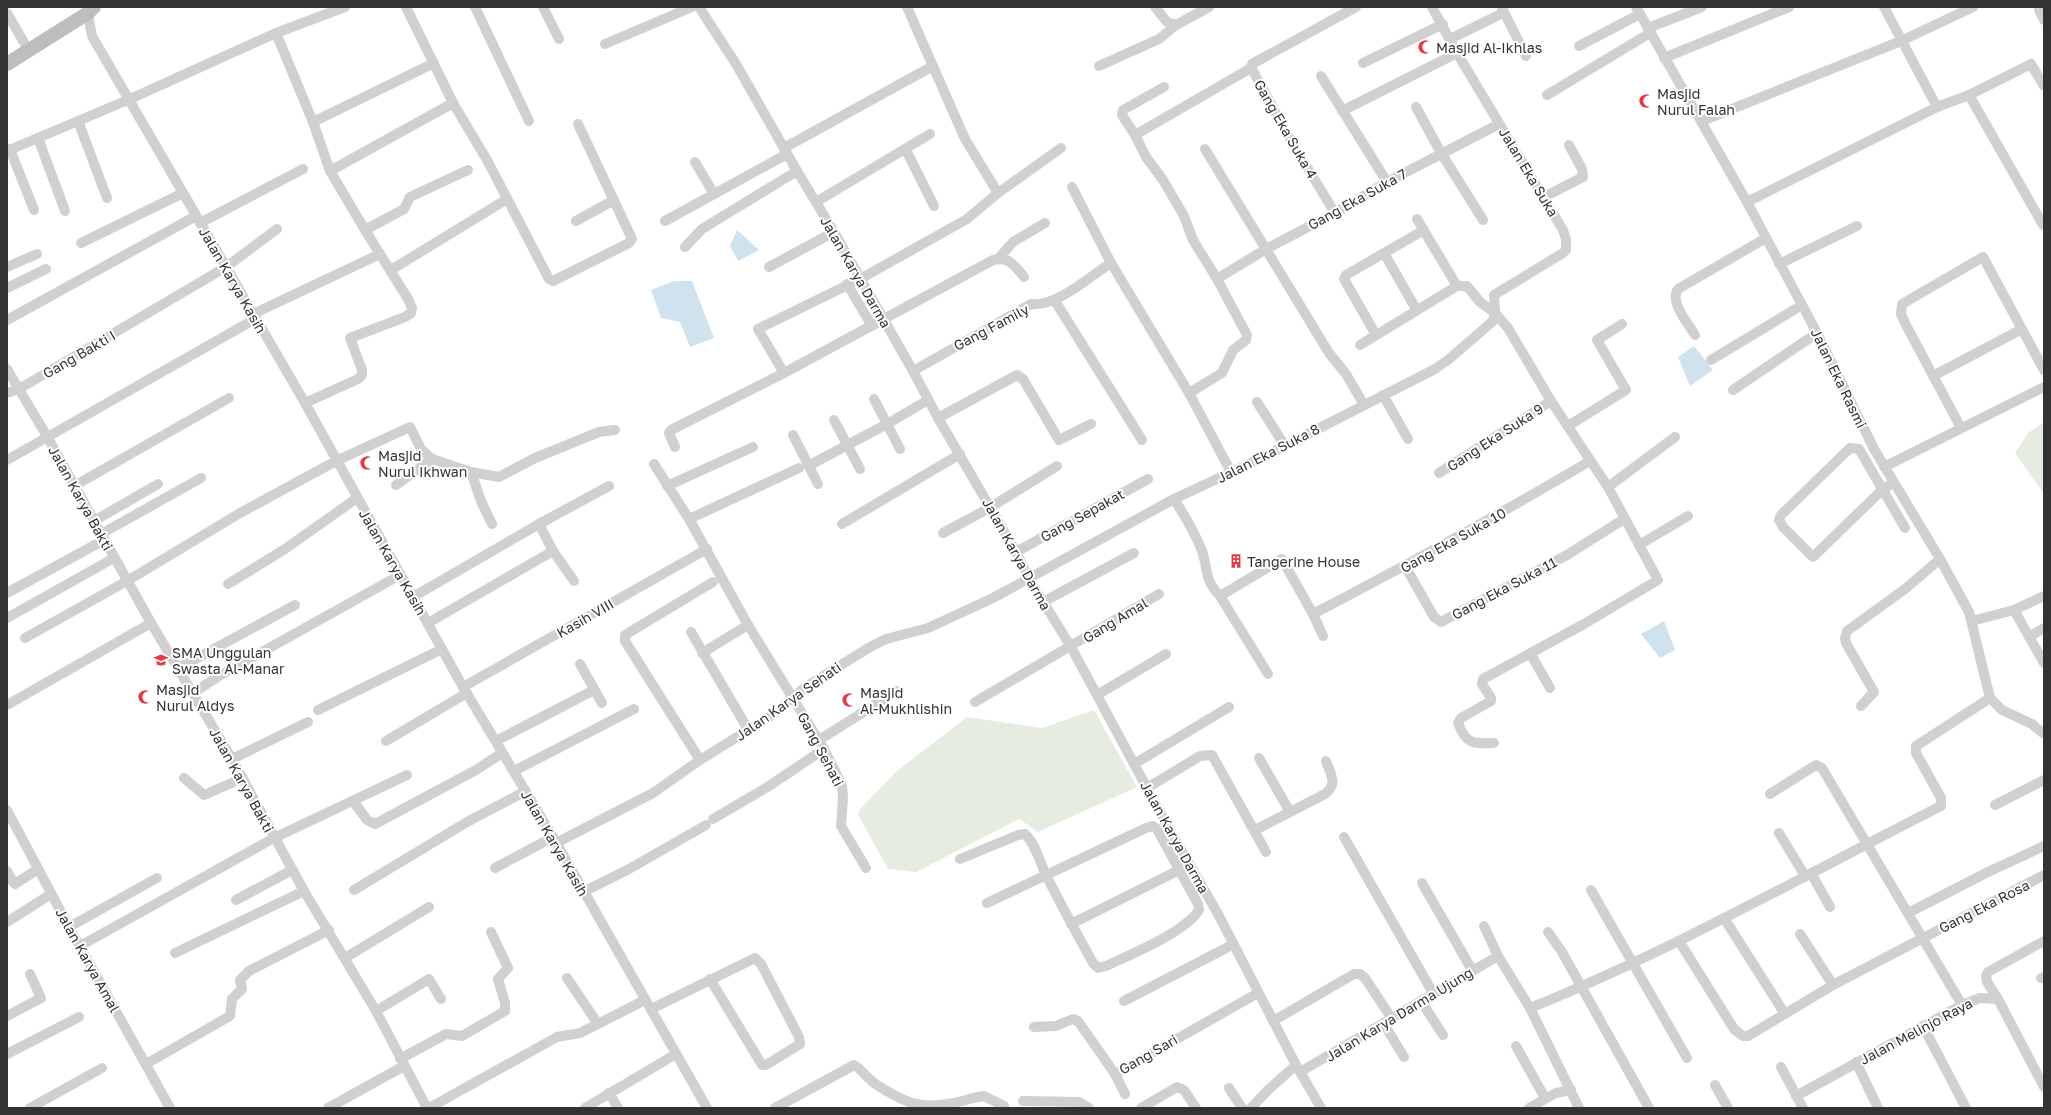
<svg xmlns="http://www.w3.org/2000/svg" width="2051" height="1115" viewBox="0 0 2051 1115" font-family="'Golos Text',sans-serif">
  <style>
    .green { fill: #e6ecdf }
    .water { fill: #cfe2ee }
    .lines { fill: none; stroke-linecap: round; stroke-linejoin: round }
    .minor { stroke: #d0d0d0; stroke-width: 10 }
    .secondary { stroke: #bdbdbd; stroke-width: 14 }
    .labels { text-anchor: middle; dominant-baseline: central; stroke-width: 4; stroke-linejoin: round; paint-order: stroke }
    .poi-label { font-size: 14px; fill: #333; stroke: #fff; text-anchor: start }
    .street-label { font-size: 14px; fill: #333; stroke: #fff }
  </style>
  <rect width="100%" height="100%" fill="#fff"/>
  <!-- green -->
  <g class="green">
    <polygon points="2044,422 2044,494 2015,453 2028,433"/>
    <polygon points="1094,710 1137,787 1038,832 1019,819 916,872 888,869 858,815 859,810 896,772 967,717 1042,728"/>
  </g>
  <!-- water -->
  <g class="water">
    <polygon points="737,230 759,250 738,261 730,246"/>
    <polygon points="674,281 692,281 714,338 690,347 680,322 661,318 651,290"/>
    <polygon points="1694,346 1713,370 1690,386 1678,357"/>
    <polygon points="1664,621 1675,650 1660,658 1641,634"/>
  </g>
  <g class="lines">
    <!-- minor -->
    <g class="minor">
      <polyline points="406,7 453,103 487,160 549,279 553,281 629,243 632,239 578,124"/>
      <polyline points="475,7 529,121"/>
      <polyline points="543,7 559,39"/>
      <polyline points="699,7 736,64 797,171 834,232 913,371 938,418 1016,552 1028,577 1071,647 1168,827 1218,914 1296,1065 1321,1108"/>
      <polyline points="907,7 965,139 998,193"/>
      <polyline points="1155,7 1167,22 1176,25"/>
      <polyline points="1636,7 1747,202 1817,333 1874,449 1940,559 1969,612 1990,698 2002,710 2032,724 2044,734"/>
      <polyline points="1884,7 1937,107"/>
      <polyline points="2041,7 2039,10 2044,20"/>
      <polyline points="1502,8 1526,56"/>
      <polyline points="87,9 92,36 305,403 463,687 553,837 707,1108"/>
      <polyline points="7,13 29,51"/>
      <polyline points="1648,28 1702,7"/>
      <polyline points="276,33 313,122 330,171 365,230 408,299 412,308 411,313 405,317 350,338 362,370 362,375 358,379 305,403"/>
      <polyline points="1450,39 1503,13"/>
      <polyline points="605,44 692,7"/>
      <polyline points="1579,46 1640,14"/>
      <polyline points="1664,58 1789,7"/>
      <polyline points="1363,63 1443,24"/>
      <polyline points="1099,66 1159,39 1176,25 1209,7"/>
      <polyline points="1321,76 1387,182"/>
      <polyline points="1164,87 1123,110 1122,115 1135,135 1251,68"/>
      <polyline points="1547,95 1650,33"/>
      <polyline points="1969,95 2043,225"/>
      <polyline points="1416,107 1441,153 1483,220"/>
      <polyline points="1342,111 1457,53"/>
      <polyline points="78,121 107,198"/>
      <polyline points="1702,121 1901,41 1973,7"/>
      <polyline points="313,122 434,63"/>
      <polyline points="1135,135 1146,157 1163,180 1184,216 1193,240 1217,279 1247,335 1246,340 1233,350 1222,373 1189,393"/>
      <polyline points="38,138 65,211"/>
      <polyline points="784,148 933,66"/>
      <polyline points="10,149 34,210"/>
      <polyline points="1205,149 1329,353 1346,374 1364,405"/>
      <polyline points="906,150 934,206"/>
      <polyline points="7,151 130,99 276,33 345,7"/>
      <polyline points="695,162 714,194"/>
      <polyline points="330,171 453,103"/>
      <polyline points="1072,187 1111,263 1189,393 1231,472"/>
      <polyline points="1544,197 1583,177 1582,169 1569,145"/>
      <polyline points="816,202 930,134"/>
      <polyline points="1747,202 1937,107 1969,95 2031,64 2044,86"/>
      <polyline points="1335,213 1288,136 1251,67 1252,64 1356,7"/>
      <polyline points="1417,219 1457,286"/>
      <polyline points="576,221 614,200"/>
      <polyline points="665,221 787,154"/>
      <polyline points="200,223 303,169"/>
      <polyline points="365,230 404,209 410,197 468,170"/>
      <polyline points="81,243 183,193"/>
      <polyline points="685,247 702,229 797,171"/>
      <polyline points="1384,253 1416,309"/>
      <polyline points="999,258 1013,242 1045,223"/>
      <polyline points="1779,264 1857,226"/>
      <polyline points="7,267 37,254"/>
      <polyline points="769,267 834,232"/>
      <polyline points="391,270 507,199"/>
      <polyline points="1217,279 1266,249 1335,213 1387,182 1499,124"/>
      <polyline points="847,284 872,326"/>
      <polyline points="7,288 46,269"/>
      <polyline points="1055,301 1142,440"/>
      <polyline points="253,314 380,254"/>
      <polyline points="7,320 196,216"/>
      <polyline points="1376,335 1344,279 1346,275 1424,230"/>
      <path d="M1695 335C1688 323 1669 302 1678 289L1766 238"/>
      <path d="M1360 345 1457 286H1467L1480 302 1495 313 1508 328 1551 401 1608 487 1658 580 1584 624 1483 679 1482 684 1491 698V701L1461 718 1458 723C1466 744 1473 744 1494 743"/>
      <polyline points="1711,360 1802,305"/>
      <polyline points="7,369 48,438 151,623 232,759 304,891 376,1011 427,1108"/>
      <path d="M913 371 1031 304C1057 307 1089 277 1111 263"/>
      <polyline points="784,373 758,329 860,279 967,219 998,193 1061,148"/>
      <polyline points="1933,376 2022,329"/>
      <polyline points="1733,390 1817,333"/>
      <polyline points="7,393 19,389 226,267 277,229"/>
      <polyline points="1383,395 1408,439"/>
      <polyline points="874,399 900,449"/>
      <polyline points="1257,402 1285,446"/>
      <polyline points="938,418 1017,375 1023,379 1059,440 1091,424"/>
      <polyline points="834,420 860,469"/>
      <polyline points="1568,426 1626,390 1597,340 1622,324"/>
      <polyline points="1961,428 1906,325 1901,314 1902,304 1983,257 2044,370"/>
      <polyline points="793,435 818,484"/>
      <path d="M675 447 669 433 671 430 784 373 993 260C1009 256 1015 266 1024 277"/>
      <polyline points="7,460 255,319"/>
      <polyline points="654,464 689,519 748,625 824,749 842,785 843,797 841,826 866,868"/>
      <polyline points="810,465 887,424 928,400"/>
      <polyline points="1884,467 2044,387"/>
      <polyline points="471,472 481,501 492,524"/>
      <polyline points="1439,473 1551,401"/>
      <polyline points="1893,483 1883,489 1813,557 1783,527 1779,520 1781,515 1850,448 1859,449 1905,528"/>
      <polyline points="396,485 432,459"/>
      <polyline points="74,486 229,398"/>
      <polyline points="667,486 753,447"/>
      <polyline points="1608,487 1675,437"/>
      <path d="M1174 499C1185 516 1195 533 1202 551 1209 571 1203 578 1220 596L1268 674"/>
      <polyline points="689,519 799,468"/>
      <polyline points="94,521 158,484"/>
      <polyline points="539,524 553,551 574,581"/>
      <polyline points="842,524 960,454"/>
      <polyline points="943,533 991,507 1057,466"/>
      <polyline points="101,534 201,478"/>
      <polyline points="1639,545 1688,516"/>
      <polyline points="1016,552 1148,479"/>
      <polyline points="1405,566 1434,617 1441,622 1567,555 1624,519"/>
      <polyline points="228,584 285,549 357,498"/>
      <polyline points="7,593 104,540"/>
      <polyline points="1220,596 1282,559 1313,614 1323,636"/>
      <polyline points="413,597 539,524 609,486"/>
      <polyline points="1043,602 1134,553"/>
      <polyline points="2014,610 2044,663"/>
      <path d="M1313 614C1407 565 1499 515 1590 461"/>
      <polyline points="7,618 114,558"/>
      <polyline points="1972,621 2014,610 2044,596"/>
      <polyline points="428,623 553,551"/>
      <polyline points="691,632 749,731"/>
      <polyline points="2029,637 2044,628"/>
      <polyline points="25,638 127,581 240,513 336,461 410,427 421,449 432,459 471,472 499,477 535,458 599,432 615,430"/>
      <polyline points="702,653 748,625"/>
      <polyline points="1530,653 1550,688"/>
      <polyline points="580,664 602,703"/>
      <polyline points="179,668 295,605"/>
      <polyline points="463,687 707,549"/>
      <polyline points="193,693 219,676 400,575"/>
      <polyline points="1097,695 1166,654"/>
      <polyline points="975,702 1159,594"/>
      <polyline points="7,705 151,623"/>
      <polyline points="1861,706 1874,692 1846,643 1845,638 1847,631 1905,589 1940,559"/>
      <polyline points="318,710 442,649"/>
      <polyline points="819,740 897,691"/>
      <polyline points="386,741 467,693"/>
      <polyline points="496,741 594,690"/>
      <polyline points="1259,758 1290,812"/>
      <polyline points="232,759 308,722"/>
      <polyline points="700,760 625,641 625,635 713,582"/>
      <polyline points="1134,764 1229,707"/>
      <polyline points="514,771 634,709"/>
      <polyline points="184,778 204,795 243,778"/>
      <polyline points="1147,788 1200,756 1212,755 1266,852"/>
      <polyline points="1770,794 1816,765 1822,768 1962,1005"/>
      <polyline points="353,801 367,820 375,824 476,770 502,753"/>
      <polyline points="1995,805 2044,780"/>
      <polyline points="7,810 69,927 170,1108"/>
      <polyline points="713,819 769,786 824,749"/>
      <path d="M1255 830 1325 794C1338 784 1331 775 1326 761"/>
      <polyline points="1779,833 1805,876"/>
      <polyline points="1344,837 1433,993"/>
      <polyline points="556,843 653,793 700,760 771,716 804,688 870,647 886,639 928,628 993,598 1174,499 1251,463 1435,369 1448,360 1493,321 1495,313 1494,295 1563,253 1566,250 1566,239 1563,230 1457,53 1432,7"/>
      <path d="M960 859 1018 835 1025 834C1036 844 1040 863 1046 875 1061 905 1077 934 1093 963L1098 968 1106 966C1131 954 1184 933 1199 910L1198 904 1157 829 1153 826 1146 828 987 903"/>
      <polyline points="495,868 553,837"/>
      <polyline points="7,871 13,882 15,884 38,869"/>
      <polyline points="1811,873 1830,907"/>
      <polyline points="1422,883 1472,970"/>
      <polyline points="354,890 467,822 526,791"/>
      <polyline points="1591,890 1687,1058"/>
      <polyline points="583,892 629,869 706,825"/>
      <polyline points="236,900 292,870"/>
      <polyline points="1908,913 1988,872 2044,846"/>
      <polyline points="1724,918 1785,1014"/>
      <polyline points="7,922 51,894"/>
      <polyline points="1071,924 1185,867"/>
      <polyline points="1484,926 1498,956 1530,1008 1579,1108"/>
      <polyline points="69,927 157,878"/>
      <polyline points="1548,932 1562,952 1649,1108"/>
      <polyline points="1800,934 1833,985"/>
      <polyline points="1679,941 1734,1029 1743,1036 1748,1036 1833,985 2044,875"/>
      <polyline points="80,946 274,838 407,775"/>
      <polyline points="175,953 304,891"/>
      <polyline points="345,958 429,907"/>
      <polyline points="567,978 598,1024"/>
      <polyline points="2041,978 2044,977"/>
      <polyline points="1998,999 1987,982 1986,976 1988,972 2044,941"/>
      <polyline points="1124,1001 1232,945"/>
      <polyline points="1421,1001 1443,1035"/>
      <path d="M1530 1008C1671 951 1805 875 1941 806V798L1916 753V746L1990 698"/>
      <polyline points="651,1009 755,958 761,964 799,1037 800,1044 766,1065 762,1065 710,979"/>
      <polyline points="376,1011 429,979 441,999"/>
      <polyline points="7,1016 41,998 30,974"/>
      <polyline points="1273,1021 1354,974 1360,974 1365,978 1392,1019"/>
      <polyline points="1384,1024 1404,1057"/>
      <polyline points="1923,1026 1966,1108"/>
      <polyline points="1034,1027 1056,1026 1073,1019 1078,1021 1115,1074 1125,1094"/>
      <polyline points="1516,1046 1545,1098"/>
      <polyline points="7,1054 79,1017"/>
      <polyline points="400,1059 446,1034 462,1036 505,1011 505,1003 498,979 508,968 491,932"/>
      <polyline points="1856,1062 1878,1108"/>
      <polyline points="146,1064 230,1016 232,999 242,989 240,980 249,971 329,930"/>
      <polyline points="1781,1067 1803,1108"/>
      <polyline points="1300,1072 1498,956"/>
      <polyline points="1115,1074 1258,993"/>
      <polyline points="1715,1085 1728,1108"/>
      <polyline points="1229,1088 1242,1108"/>
      <polyline points="609,1093 618,1108"/>
      <polyline points="1796,1096 1962,1005 1980,998 1998,999 2044,1087"/>
      <polyline points="1023,1101 1079,1102 1089,1108"/>
      <polyline points="30,1108 102,1068"/>
      <polyline points="328,1108 404,1066"/>
      <polyline points="429,1108 557,1037 580,1033 645,1000"/>
      <polyline points="585,1108 676,1054"/>
      <path d="M775 1108 854 1065C863 1070 868 1080 877 1085 905 1103 921 1110 954 1103 964 1101 974 1097 984 1096L1004 1106"/>
      <polyline points="1141,1108 1177,1087 1184,1090 1196,1108"/>
      <polyline points="1251,1108 1268,1090 1296,1065"/>
      <polyline points="1529,1108 1556,1093 1571,1090"/>
    </g>
    <!-- secondary -->
    <polyline class="secondary" points="7,64 88,13 94,7"/>
  </g>
  <!-- icons -->
  <defs>
    <symbol id="mosque-bare" viewBox="-9 -9 18 18"><path d="M3.5-4.9A6 6 0 1 0 3.5 4.9A5 5 0 1 1 3.5-4.9Z" fill="#e63946" stroke="#fff" stroke-width="2.5" paint-order="stroke"/></symbol>
    <symbol id="building-bare" viewBox="-9 -9 18 18"><path d="M-4-6H4V6H1V3H-1V6H-4ZM-2.5-4.3h1.7v1.8h-1.7ZM.8-4.3h1.7v1.8H.8ZM-2.5-1h1.7V.8h-1.7ZM.8-1h1.7V.8H.8Z" fill="#e63946" stroke="#fff" stroke-width="2.5" paint-order="stroke"/></symbol>
    <symbol id="school-bare" viewBox="-9 -9 18 18"><path d="M0-5L7-2L0 1L-7-2ZM-4 1L0 2.5L4 1V4Q0 6-4 4Z" fill="#e63946" stroke="#fff" stroke-width="2.5" paint-order="stroke"/></symbol>
  </defs>
  <g fill-rule="evenodd">
    <use href="#mosque-bare" x="1415" y="37" width="20" height="20"/>
    <use href="#mosque-bare" x="1636" y="91" width="20" height="20"/>
    <use href="#mosque-bare" x="357" y="453" width="20" height="20"/>
    <use href="#building-bare" x="1226" y="551" width="20" height="20"/>
    <use href="#school-bare" x="151" y="650" width="20" height="20"/>
    <use href="#mosque-bare" x="135" y="687" width="20" height="20"/>
    <use href="#mosque-bare" x="839" y="690" width="20" height="20"/>
  </g>
  <g class="labels">
    <!-- poi labels -->
    <g class="poi-label">
      <text x="1436" y="47">Masjid Al-Ikhlas</text>
      <text x="1657" y="93">Masjid<tspan x="1657" dy="16">Nurul Falah</tspan></text>
      <text x="378" y="455">Masjid<tspan x="378" dy="16">Nurul Ikhwan</tspan></text>
      <text x="1247" y="561">Tangerine House</text>
      <text x="172" y="652">SMA Unggulan<tspan x="172" dy="16">Swasta Al-Manar</tspan></text>
      <text x="156" y="689">Masjid<tspan x="156" dy="16">Nurul Aldys</tspan></text>
      <text x="860" y="692">Masjid<tspan x="860" dy="16">Al-Mukhlishin</tspan></text>
    </g>
    <!-- street labels -->
    <g class="street-label">
      <text transform="translate(1286 129) rotate(60)">Gang Eka Suka 4</text>
      <text transform="translate(1529 172) rotate(59)">Jalan Eka Suka</text>
      <text transform="translate(1357 199) rotate(-29)">Gang Eka Suka 7</text>
      <text transform="translate(856 272) rotate(60)">Jalan Karya Darma</text>
      <text transform="translate(233 280) rotate(60)">Jalan Karya Kasih</text>
      <text transform="translate(991 327) rotate(-28)">Gang Family</text>
      <text transform="translate(79 354) rotate(-30)">Gang Bakti I</text>
      <text transform="translate(1839 378) rotate(64)">Jalan Eka Rasmi</text>
      <text transform="translate(1495 437) rotate(-33)">Gang Eka Suka 9</text>
      <text transform="translate(1268 453) rotate(-27)">Jalan Eka Suka 8</text>
      <text transform="translate(81 498) rotate(61)">Jalan Karya Bakti</text>
      <text transform="translate(1082 515) rotate(-29)">Gang Sepakat</text>
      <text transform="translate(1453 540) rotate(-29)">Gang Eka Suka 10</text>
      <text transform="translate(1017 554) rotate(61)">Jalan Karya Darma</text>
      <text transform="translate(393 562) rotate(60)">Jalan Karya Kasih</text>
      <text transform="translate(1504 588) rotate(-28)">Gang Eka Suka 11</text>
      <text transform="translate(585 618) rotate(-30)">Kasih VIII</text>
      <text transform="translate(1115 620) rotate(-31)">Gang Amal</text>
      <text transform="translate(788 701) rotate(-35)">Jalan Karya Sehati</text>
      <text transform="translate(821 749) rotate(62)">Gang Sehati</text>
      <text transform="translate(242 780) rotate(61)">Jalan Karya Bakti</text>
      <text transform="translate(1175 837) rotate(61)">Jalan Karya Darma</text>
      <text transform="translate(555 843) rotate(60)">Jalan Karya Kasih</text>
      <text transform="translate(1984 906) rotate(-27)">Gang Eka Rosa</text>
      <text transform="translate(88 960) rotate(61)">Jalan Karya Amal</text>
      <text transform="translate(1399 1014) rotate(-31)">Jalan Karya Darma Ujung</text>
      <text transform="translate(1916 1031) rotate(-28)">Jalan Melinjo Raya</text>
      <text transform="translate(1148 1054) rotate(-30)">Gang Sari</text>
    </g>
  </g>
  <!-- border -->
  <rect width="2051" height="1115" fill="none" stroke="#333333" stroke-width="16"/>
</svg>
